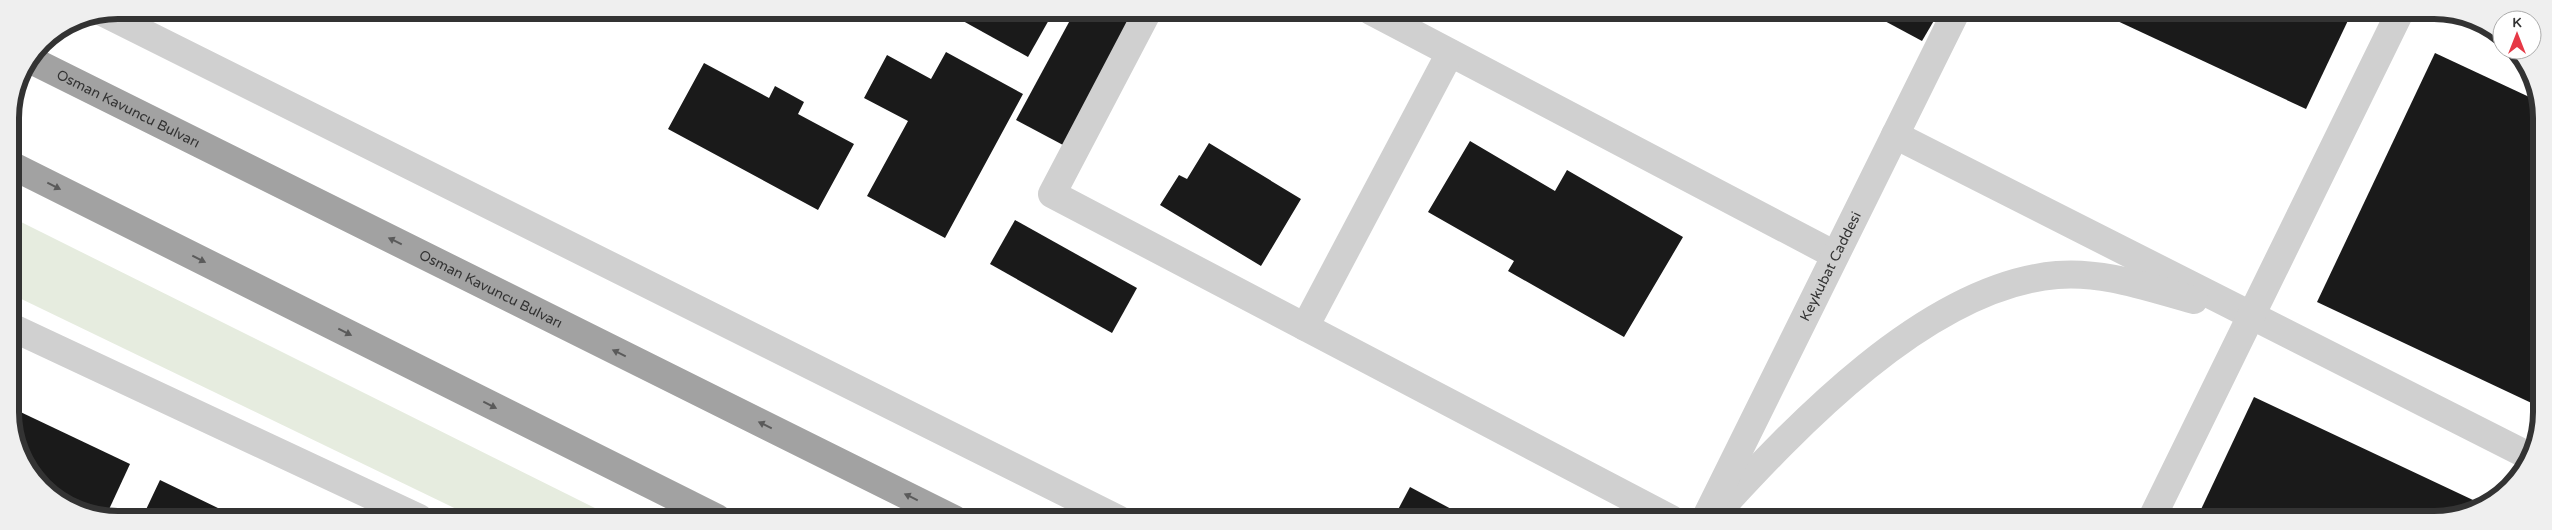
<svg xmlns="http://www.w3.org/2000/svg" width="2552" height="530" viewBox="0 0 2552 530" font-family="'Varela Round',sans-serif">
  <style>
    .green { fill: #e6ecdf }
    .building { fill: #1a1a1a }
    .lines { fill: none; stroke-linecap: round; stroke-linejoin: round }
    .minor { stroke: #d0d0d0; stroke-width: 28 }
    .tertiary { stroke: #d0d0d0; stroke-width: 28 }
    .trunk { stroke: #a2a2a2; stroke-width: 28 }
    .oneway { fill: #5a5a5a }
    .labels { text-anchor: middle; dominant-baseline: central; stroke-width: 5; stroke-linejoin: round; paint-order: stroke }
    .street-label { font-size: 14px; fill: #333; stroke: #fff }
    .rim { fill: none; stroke: #333; stroke-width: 6 }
  </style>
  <rect width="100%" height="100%" fill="#fff"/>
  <!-- green -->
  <polygon class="green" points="11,217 615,518 475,518 11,294"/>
  <!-- building -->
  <g class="building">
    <polygon points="969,11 1054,11 1028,57 963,21"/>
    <polygon points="1075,11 1135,11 1063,145 1016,120"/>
    <polygon points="1885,12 1939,12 1922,41 1881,19"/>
    <polygon points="2098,12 2352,12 2306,109"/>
    <polygon points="946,52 1023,94 945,238 867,196 908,121 864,98 887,55 931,79"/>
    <polygon points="2435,53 2540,102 2540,407 2317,302"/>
    <polygon points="704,63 769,98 775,86 804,102 798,114 854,144 818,210 668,129"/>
    <polygon points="1470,141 1555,191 1567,170 1683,237 1624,337 1508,271 1514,261 1428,212"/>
    <polygon points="1209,143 1301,199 1261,266 1160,205 1179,175 1187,179"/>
    <polygon points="1015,220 1137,288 1112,333 990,264"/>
    <polygon points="2254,397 2473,500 2469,508 2441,520 2196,520"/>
    <polygon points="12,408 130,464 105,518 97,518 42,489 12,434"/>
    <polygon points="160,480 220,509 240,518 142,518"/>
    <polygon points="1410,487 1470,519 1393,519"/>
    <polygon points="1865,508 1887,519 1859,519"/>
  </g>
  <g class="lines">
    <!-- minor -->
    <g class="minor">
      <polyline points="1148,11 1052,194 1671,519"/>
      <polyline points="1371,11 1835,255"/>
      <polyline points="104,13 1118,519"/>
      <polyline points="1895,135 2527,455"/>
      <polyline points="11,327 419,518"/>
      <polyline points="1305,327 1450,53"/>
      <path d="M1711 519C1795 427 1927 286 2057 275 2104 271 2149 288 2194 300"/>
      <polyline points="2151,520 2400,12"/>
    </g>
    <!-- tertiary -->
    <path class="tertiary" id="s1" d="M1705 519 1956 12"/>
    <!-- trunk -->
    <g class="trunk">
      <path id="s2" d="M29 59 954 519"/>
      <polyline points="11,165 717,518"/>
    </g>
  </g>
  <!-- one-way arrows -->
  <defs><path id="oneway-solid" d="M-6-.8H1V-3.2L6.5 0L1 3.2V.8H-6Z" transform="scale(1.25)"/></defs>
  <g class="oneway">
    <use href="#oneway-solid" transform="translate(54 186) rotate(27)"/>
    <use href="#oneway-solid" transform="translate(395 241) rotate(-154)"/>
    <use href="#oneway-solid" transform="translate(199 259) rotate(27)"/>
    <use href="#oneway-solid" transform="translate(345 332) rotate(27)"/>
    <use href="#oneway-solid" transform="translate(619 353) rotate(-154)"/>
    <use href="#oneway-solid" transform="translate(490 405) rotate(27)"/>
    <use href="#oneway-solid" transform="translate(765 425) rotate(-154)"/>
    <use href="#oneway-solid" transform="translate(911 497) rotate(-154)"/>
  </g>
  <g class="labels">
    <!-- street labels -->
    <g class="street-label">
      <text stroke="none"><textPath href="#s2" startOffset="111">Osman Kavuncu Bulvarı</textPath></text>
      <text stroke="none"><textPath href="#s1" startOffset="282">Keykubat Caddesi</textPath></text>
      <text stroke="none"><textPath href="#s2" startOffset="516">Osman Kavuncu Bulvarı</textPath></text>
    </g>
  </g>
  <!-- crop -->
  <path d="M0 0H2552V530H0ZM118 19H2434A99 99 0 0 1 2533 118V412A99 99 0 0 1 2434 511H118A99 99 0 0 1 19 412V118A99 99 0 0 1 118 19Z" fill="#efefef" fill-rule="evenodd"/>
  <path class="rim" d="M118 19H2434A99 99 0 0 1 2533 118V412A99 99 0 0 1 2434 511H118A99 99 0 0 1 19 412V118A99 99 0 0 1 118 19Z"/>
  <!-- north arrow -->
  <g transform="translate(2517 35)"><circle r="24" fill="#ffffff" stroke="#adadad"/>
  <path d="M0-4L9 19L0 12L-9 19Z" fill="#e63946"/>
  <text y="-8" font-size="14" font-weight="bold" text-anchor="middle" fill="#333333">K</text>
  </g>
</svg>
